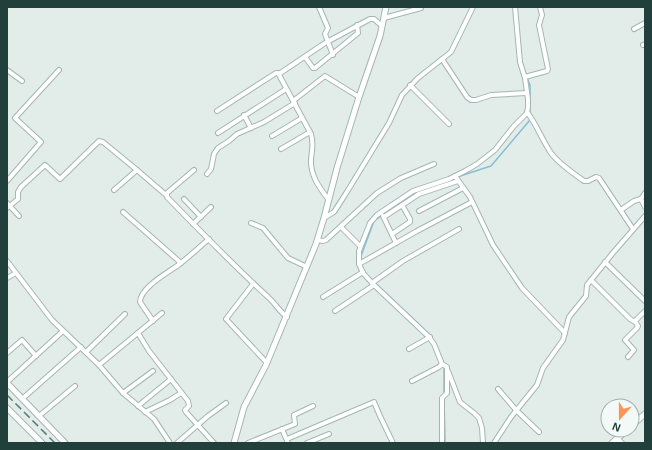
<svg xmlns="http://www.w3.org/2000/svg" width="652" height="450" viewBox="0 0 652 450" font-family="Helvetica,sans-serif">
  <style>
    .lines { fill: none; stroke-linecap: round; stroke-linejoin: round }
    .stream { stroke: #87bed6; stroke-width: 1.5 }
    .minor-casing { stroke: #a4b6b2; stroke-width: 6 }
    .tertiary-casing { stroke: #a4b6b2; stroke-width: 7 }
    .minor { stroke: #fff; stroke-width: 4 }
    .tertiary { stroke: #fff; stroke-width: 5 }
    .rail { stroke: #5b7b77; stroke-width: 1.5; stroke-dasharray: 8 4; stroke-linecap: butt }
  </style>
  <rect width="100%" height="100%" fill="#e2edea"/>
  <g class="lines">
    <!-- stream -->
    <g class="stream">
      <polyline points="527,78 530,85 530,98"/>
      <polyline points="530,106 530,114"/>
      <polyline points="457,177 491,166 530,120"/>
      <polyline points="361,256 374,221 413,194 437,185"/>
      <polyline points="370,278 428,333"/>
      <polyline points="436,345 444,363"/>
      <polyline points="444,393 444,367"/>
      <polyline points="444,397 445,443"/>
    </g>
    <defs>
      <g id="minor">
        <polyline points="319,7 328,28 325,34 333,55"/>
        <polyline points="384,18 421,8"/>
        <polyline points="634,29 645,23"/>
        <polyline points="643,45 645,44"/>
        <polyline points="305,57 313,68 315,68 358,33 357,25"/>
        <polyline points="442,59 467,97 471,100 476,100 491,95 527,93"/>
        <polyline points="7,70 22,81"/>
        <polyline points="279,74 325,43 370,19 374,19 382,26"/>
        <polyline points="525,77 547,71 548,69 539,25 542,15 540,7"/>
        <polyline points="410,85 449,124"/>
        <polyline points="293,101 325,76 359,97"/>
        <path d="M217 111 276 73H278L311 134C314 144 312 150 311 159 310 175 319 187 328 199"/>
        <path d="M527 112C537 125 542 140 551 153 559 164 573 173 584 181H588L596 177 599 178 633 229"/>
        <polyline points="244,115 251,128"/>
        <polyline points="218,133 286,89"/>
        <polyline points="272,136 302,118"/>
        <polyline points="281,149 310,132"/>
        <path d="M194 170 167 193V197C200 231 233 265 268 297 275 303 279 311 287 317"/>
        <polyline points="207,174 211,169 214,154 218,148 229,141 237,134 264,122 295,103"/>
        <polyline points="455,176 470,197 493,245 522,288 565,333"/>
        <polyline points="7,181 41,142 15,118 59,70"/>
        <polyline points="114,190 137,170"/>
        <polyline points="645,193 641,199 645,207"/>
        <polyline points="184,199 201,217"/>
        <polyline points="7,203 19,216"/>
        <polyline points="7,208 18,199 18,192 21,187 45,165 60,179 99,141 103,142 137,170 166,195"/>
        <polyline points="621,210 634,201 641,199"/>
        <polyline points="419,211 463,188"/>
        <polyline points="123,212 181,263"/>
        <polyline points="383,216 396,243"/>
        <polyline points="384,217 419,194 458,181"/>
        <polyline points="324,218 334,212 345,195 389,123 402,95 418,78 451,52 473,7"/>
        <polyline points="251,223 263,228 288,258 307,267"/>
        <polyline points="193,224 211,207"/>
        <polyline points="341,227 360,246"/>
        <polyline points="392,234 410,222 410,219 402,205"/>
        <polyline points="317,240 323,241 326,240 377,193 401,178 434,164"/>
        <polyline points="7,261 52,320 99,365 123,393 154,419 170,443"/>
        <polyline points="605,262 645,301"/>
        <polyline points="359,264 417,231 472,202"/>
        <polyline points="7,278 16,273"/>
        <polyline points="591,280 630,319 635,322"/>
        <polyline points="372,283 403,261 459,229"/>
        <polyline points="253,284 226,319 267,363"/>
        <polyline points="323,297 363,272"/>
        <polyline points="335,311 374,285"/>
        <path d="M153 321 140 302C140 288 167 273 177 266 188 258 198 248 209 239"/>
        <polyline points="138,333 149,351 188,401 189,406 185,410 186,412 214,443"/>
        <polyline points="409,349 430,337"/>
        <polyline points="86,352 125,314"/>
        <polyline points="7,353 22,340 36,356"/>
        <polyline points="628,357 634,350 625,340 637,328 638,326 635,321 645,311"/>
        <polyline points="99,365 162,313"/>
        <polyline points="448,371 460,402 474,413 479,418 482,428 483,443"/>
        <polyline points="412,381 439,367 442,364"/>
        <polyline points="7,382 63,331"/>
        <polyline points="498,389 516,410 539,432"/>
        <polyline points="123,393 153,371"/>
        <polyline points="22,399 81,347"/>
        <polyline points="138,406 171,379"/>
        <polyline points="145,412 170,400 181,393"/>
        <polyline points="39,416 75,386"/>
        <polyline points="282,429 288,443"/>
        <polyline points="617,438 622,443"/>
        <polyline points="287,439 374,402 380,416 393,443"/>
        <polyline points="177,443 208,416 226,403"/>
        <polyline points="248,443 295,424 294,415 313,406"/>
        <polyline points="307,443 329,434"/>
        <polyline points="442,443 442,398 447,393 447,367 442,364 434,344 428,336 373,284 363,273 359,264 359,251 370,223 377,215 413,191 449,179 465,171 477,164 495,150 514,126 527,113 528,107 528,99 525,78 520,62 515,7"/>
        <polyline points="494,443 511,417 537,385 543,368 563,340 569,317 586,296 587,285 612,254 645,216"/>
      </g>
      <g id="tertiary">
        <polyline points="7,383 65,443"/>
        <polyline points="7,408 42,443"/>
        <polyline points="632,425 645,414"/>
        <polyline points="234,443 244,407 266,365 316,244 324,218 337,168 359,97 380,36 386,7"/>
        <polyline points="612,443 627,430"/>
      </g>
    </defs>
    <!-- minor casing -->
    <use href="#minor" class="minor-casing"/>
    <!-- tertiary casing -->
    <use href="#tertiary" class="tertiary-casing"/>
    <!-- minor -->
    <use href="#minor" class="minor"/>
    <!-- tertiary -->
    <use href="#tertiary" class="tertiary"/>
    <!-- rail -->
    <polyline class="rail" points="7,395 55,443"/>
  </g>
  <!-- border -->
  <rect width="652" height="450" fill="none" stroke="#21403c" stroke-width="16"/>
  <!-- north arrow -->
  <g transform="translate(620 418) rotate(201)"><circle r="19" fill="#f3f9f7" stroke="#9fafac"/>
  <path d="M0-3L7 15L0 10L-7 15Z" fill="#fa9553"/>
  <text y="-6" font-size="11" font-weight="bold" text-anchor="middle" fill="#21403c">N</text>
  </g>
</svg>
